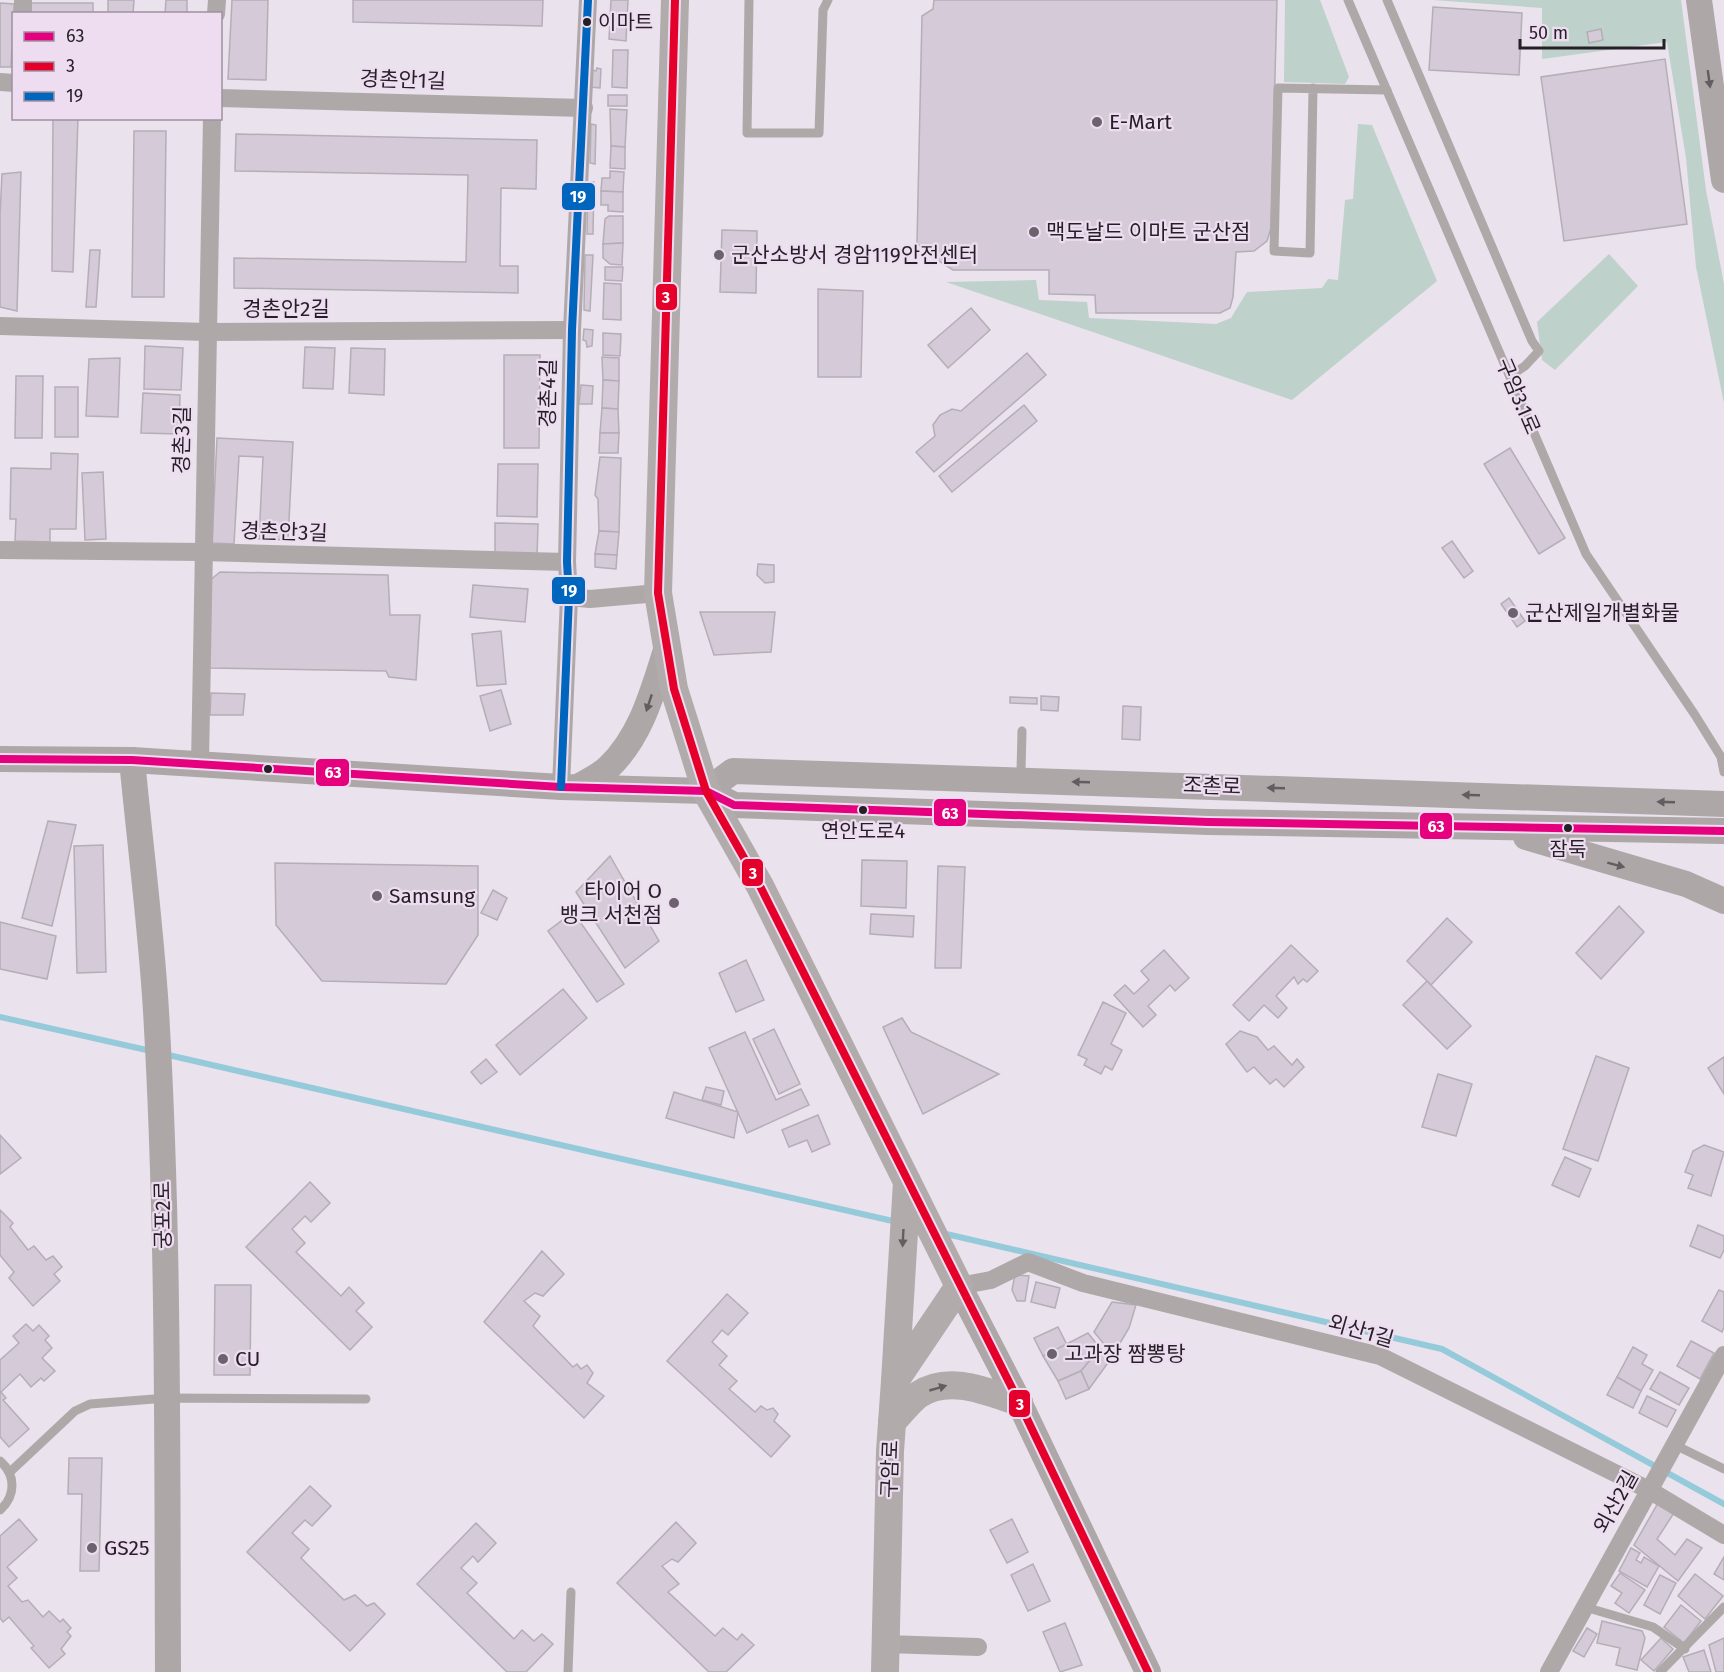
<svg xmlns="http://www.w3.org/2000/svg" width="1724" height="1672" viewBox="0 0 1724 1672" font-family="'Fira Sans','Noto Sans KR',sans-serif">
  <style>
    .green { fill: #bfd1cb }
    .lines { fill: none; stroke-linecap: round; stroke-linejoin: round }
    .stream { stroke: #95cada; stroke-width: 6 }
    .building { fill: #d5cad8; stroke: #b4aeb6; stroke-width: 1.5 }
    .lane { stroke: #aea9a8; stroke-width: 9 }
    .street { stroke: #aea9a8; stroke-width: 18 }
    .secondary { stroke: #aea7a8; stroke-width: 26 }
    .primary { stroke: #b2abab; stroke-width: 28 }
    .bus-1-casing { stroke: #eeddf1; stroke-width: 12 }
    .bus-2-casing { stroke: #eeddf1; stroke-width: 12 }
    .bus-3-casing { stroke: #eeddf1; stroke-width: 12 }
    .bus-1 { stroke: #e5007d; stroke-width: 8 }
    .bus-2 { stroke: #e4002b; stroke-width: 8 }
    .bus-3 { stroke: #0065bd; stroke-width: 8 }
    .oneway { fill: #635c60 }
    .oneway2 { fill: #645e62 }
    .bus-dot { fill: #251f26; stroke: #eeddf1; stroke-width: 2 }
    .poi-dot { fill: #6a636b; stroke: #eeddf1; stroke-width: 2 }
    .labels { text-anchor: middle; dominant-baseline: central; stroke-width: 4.5; stroke-linejoin: round; paint-order: stroke }
    .bus-label { font-size: 20px; fill: #251f26; stroke: #eeddf1 }
    .street-label { font-size: 21px; fill: #251f26; stroke: #eeddf1 }
    .poi-label { font-size: 21px; fill: #251f26; stroke: #eeddf1; text-anchor: start }
    .line-badge { stroke: #eeddf1; stroke-width: 2 }
    .badge-label { font-size: 16px; text-anchor: middle; font-weight: bold; fill: #fff }
  </style>
  <rect width="100%" height="100%" fill="#eae2ec"/>
  <!-- green -->
  <g class="green">
    <polygon points="1285,0 1320,0 1349,77 1345,84 1284,82"/>
    <polygon points="1433,0 1681,0 1706,190 1724,284 1724,403 1696,267 1686,158 1667,42 1542,59 1542,8"/>
    <polygon points="1358,124 1372,125 1437,281 1292,400 946,282 1036,280 1039,300 1087,302 1089,318 1216,324 1231,318 1247,292 1322,288 1328,279 1338,280 1345,200 1353,199"/>
    <polygon points="1609,254 1638,286 1555,370 1542,360 1537,322"/>
  </g>
  <g class="lines">
    <!-- stream -->
    <g class="stream">
      <polyline points="0,1017 151,1051"/>
      <polyline points="164,1054 897,1222"/>
      <polyline points="942,1233 1442,1349 1724,1504"/>
    </g>
  </g>
  <!-- building -->
  <g class="building">
    <polygon points="108,0 134,0 133,14 108,14"/>
    <polygon points="166,0 187,0 187,14 165,14"/>
    <polygon points="232,0 268,0 266,80 228,79"/>
    <polygon points="353,0 543,0 542,26 353,22"/>
    <polygon points="611,0 628,0 627,19 610,19"/>
    <polygon points="934,0 1277,0 1271,228 1267,241 1254,251 1236,252 1233,297 1230,308 1220,313 1096,313 1095,295 1049,294 1049,270 953,270 931,256 917,243 922,16 933,9"/>
    <polygon points="0,3 14,4 11,67 0,67"/>
    <rect x="29" y="3" width="64" height="11"/>
    <polygon points="1433,7 1522,13 1519,75 1429,70"/>
    <polygon points="610,19 627,19 626,41 609,39"/>
    <polygon points="1601,29 1603,40 1589,43 1587,32"/>
    <polygon points="613,50 628,50 627,88 612,87"/>
    <polygon points="1665,59 1687,224 1564,241 1541,77"/>
    <polygon points="597,68 601,69 600,88 590,87 591,70 596,71"/>
    <rect x="608" y="95" width="19" height="11"/>
    <polygon points="610,109 627,110 625,147 611,146"/>
    <polygon points="53,118 78,118 73,272 52,271"/>
    <polygon points="591,124 596,125 595,164 590,163"/>
    <polygon points="134,131 166,131 164,297 132,297"/>
    <polygon points="236,134 537,140 536,189 501,188 500,266 518,266 518,293 234,288 234,258 466,262 468,175 235,171"/>
    <polygon points="611,146 625,147 625,169 610,168"/>
    <polygon points="610,171 624,172 623,192 601,191 602,178 610,178"/>
    <polygon points="21,172 17,311 0,307 0,215 2,174"/>
    <polygon points="588,182 594,182 593,234 587,234"/>
    <polygon points="601,191 623,192 623,212 608,211 608,205 601,205"/>
    <polygon points="609,216 623,216 623,243 603,244 605,219"/>
    <polygon points="722,230 757,231 756,293 720,292"/>
    <polygon points="623,243 622,265 610,264 603,258 603,244"/>
    <polygon points="90,250 100,250 96,307 86,307"/>
    <polygon points="585,255 593,255 590,311 584,310"/>
    <polygon points="605,267 623,267 622,281 605,280"/>
    <polygon points="604,283 621,284 621,320 603,319"/>
    <polygon points="818,289 863,291 861,377 818,377"/>
    <polygon points="971,308 990,330 948,368 928,345"/>
    <polygon points="584,329 593,330 592,346 587,347 586,341 583,340"/>
    <polygon points="603,333 621,334 620,356 603,355"/>
    <polygon points="145,346 183,348 181,390 144,389"/>
    <polygon points="305,347 335,348 333,389 303,388"/>
    <polygon points="351,348 385,349 384,395 349,393"/>
    <polygon points="1027,353 1046,375 934,472 916,452 935,436 933,425 940,415 952,409 961,411"/>
    <polygon points="504,355 540,355 539,448 504,448"/>
    <polygon points="602,357 619,358 619,381 603,380"/>
    <polygon points="120,358 118,417 86,416 89,359"/>
    <polygon points="16,376 43,376 42,438 15,438"/>
    <polygon points="603,380 619,381 618,409 602,408"/>
    <polygon points="581,385 593,386 592,404 579,404"/>
    <rect x="55" y="387" width="23" height="50"/>
    <polygon points="143,393 180,395 179,434 141,433"/>
    <polygon points="1024,405 1037,421 952,492 939,476"/>
    <polygon points="602,408 618,409 619,433 600,433"/>
    <polygon points="600,433 619,433 618,453 599,453"/>
    <polygon points="217,438 293,442 288,540 259,539 263,457 239,456 234,544 212,543"/>
    <polygon points="1510,448 1565,538 1539,554 1484,464"/>
    <polygon points="51,453 78,454 76,529 50,529 50,542 15,541 16,519 10,519 11,468 51,469"/>
    <polygon points="600,457 621,458 619,532 599,531 598,499 595,495"/>
    <polygon points="498,464 538,464 537,517 497,516"/>
    <polygon points="103,472 106,539 85,540 82,473"/>
    <polygon points="495,523 538,524 537,556 495,554"/>
    <polygon points="599,531 619,532 617,555 595,554"/>
    <polygon points="1452,541 1473,571 1464,578 1442,548"/>
    <polygon points="595,554 617,555 616,569 595,567"/>
    <polygon points="758,564 774,565 774,582 765,583 757,575"/>
    <polygon points="220,572 388,575 390,615 420,615 416,680 389,677 386,671 209,668 209,581"/>
    <polygon points="473,585 528,589 525,622 470,617"/>
    <polygon points="1509,598 1525,621 1517,627 1501,604"/>
    <polygon points="700,612 775,612 771,652 714,655"/>
    <polygon points="501,631 506,684 477,686 472,634"/>
    <polygon points="501,690 511,724 490,731 480,696"/>
    <polygon points="211,693 245,694 243,715 210,715"/>
    <polygon points="1041,696 1059,697 1058,711 1041,710"/>
    <polygon points="1010,697 1037,698 1037,704 1010,703"/>
    <polygon points="1123,706 1141,707 1140,740 1122,739"/>
    <polygon points="48,821 76,825 52,926 22,918"/>
    <polygon points="103,845 106,972 77,973 74,846"/>
    <polygon points="610,856 659,941 625,968 576,892"/>
    <polygon points="862,860 907,861 906,908 861,906"/>
    <polygon points="275,863 478,866 478,935 446,984 322,981 276,925"/>
    <polygon points="938,866 965,867 961,968 935,968"/>
    <polygon points="493,890 507,898 497,920 481,913"/>
    <polygon points="1619,906 1644,932 1601,979 1576,953"/>
    <polygon points="573,912 624,984 597,1002 548,931"/>
    <polygon points="871,914 914,916 913,937 870,934"/>
    <polygon points="1447,918 1472,942 1431,985 1407,961"/>
    <polygon points="0,922 56,936 47,979 0,969"/>
    <polygon points="1291,945 1318,971 1307,982 1303,979 1298,984 1294,977 1276,996 1287,1008 1278,1018 1264,1005 1249,1021 1233,1005"/>
    <polygon points="1164,950 1189,978 1175,991 1170,985 1148,1006 1156,1015 1143,1027 1114,995 1125,985 1134,994 1149,980 1141,971"/>
    <polygon points="746,960 764,1000 736,1012 719,973"/>
    <polygon points="1427,981 1471,1026 1447,1049 1403,1005"/>
    <polygon points="563,989 587,1018 520,1075 496,1045"/>
    <polygon points="1103,1002 1126,1013 1111,1044 1122,1050 1112,1070 1105,1066 1101,1074 1084,1065 1087,1059 1078,1055"/>
    <polygon points="902,1018 911,1032 999,1074 923,1114 883,1027"/>
    <polygon points="774,1029 800,1084 779,1094 753,1039"/>
    <polygon points="1240,1031 1257,1037 1268,1050 1274,1046 1292,1065 1297,1059 1304,1067 1284,1087 1276,1079 1270,1084 1254,1067 1247,1072 1226,1044"/>
    <polygon points="745,1032 776,1100 801,1089 809,1105 747,1133 709,1048"/>
    <polygon points="1596,1056 1629,1068 1598,1161 1563,1149"/>
    <polygon points="1724,1057 1724,1094 1708,1068"/>
    <polygon points="486,1059 497,1072 481,1084 471,1072"/>
    <polygon points="1438,1074 1472,1084 1456,1136 1422,1127"/>
    <polygon points="706,1087 724,1091 721,1105 702,1100"/>
    <polygon points="674,1092 738,1112 734,1138 666,1118"/>
    <polygon points="818,1115 830,1144 812,1152 807,1140 789,1147 782,1130"/>
    <polygon points="0,1135 21,1158 0,1174"/>
    <polygon points="1704,1145 1724,1152 1711,1196 1688,1188 1693,1175 1685,1172 1693,1151"/>
    <polygon points="1565,1157 1591,1169 1579,1197 1552,1185"/>
    <polygon points="310,1182 330,1203 311,1222 305,1216 292,1229 305,1243 296,1252 341,1296 349,1287 364,1303 356,1311 372,1327 350,1350 246,1247"/>
    <polygon points="0,1210 13,1223 10,1227 28,1250 34,1246 46,1260 53,1256 62,1267 54,1274 60,1281 33,1306 9,1278 14,1272 0,1255"/>
    <polygon points="1698,1225 1724,1236 1724,1250 1720,1258 1690,1246"/>
    <polygon points="542,1251 564,1274 543,1296 535,1293 524,1301 540,1316 533,1326 573,1367 577,1364 581,1369 587,1365 593,1373 587,1383 604,1396 584,1418 484,1322"/>
    <polygon points="1015,1275 1029,1276 1025,1301 1017,1301 1012,1290"/>
    <polygon points="1036,1282 1060,1288 1055,1308 1031,1302"/>
    <polygon points="215,1285 251,1285 250,1375 214,1375"/>
    <polygon points="1719,1290 1724,1292 1724,1327 1722,1332 1702,1321"/>
    <polygon points="727,1294 748,1313 728,1335 722,1330 712,1342 727,1356 719,1365 737,1381 729,1389 755,1412 761,1406 767,1410 773,1408 778,1414 774,1421 790,1436 771,1457 667,1361"/>
    <polygon points="1112,1302 1136,1305 1129,1328 1113,1355 1094,1332"/>
    <polygon points="26,1324 33,1331 39,1325 49,1336 45,1340 52,1348 42,1358 55,1371 44,1381 41,1378 31,1387 20,1374 1,1392 6,1398 3,1400 29,1429 9,1447 0,1437 0,1360 19,1343 13,1336"/>
    <polygon points="1058,1327 1067,1345 1043,1356 1034,1338"/>
    <polygon points="1088,1333 1100,1348 1081,1371 1058,1381 1043,1356"/>
    <polygon points="1691,1341 1714,1353 1700,1379 1677,1366"/>
    <polygon points="1633,1347 1647,1355 1642,1364 1653,1370 1641,1391 1617,1377"/>
    <polygon points="1100,1348 1110,1360 1089,1389 1081,1371"/>
    <polygon points="1081,1371 1089,1389 1066,1399 1058,1381"/>
    <polygon points="1660,1372 1689,1388 1679,1405 1650,1389"/>
    <polygon points="1617,1377 1641,1391 1633,1408 1607,1395"/>
    <polygon points="1647,1396 1676,1410 1667,1427 1639,1413"/>
    <polygon points="69,1458 102,1458 99,1571 80,1571 82,1494 68,1494"/>
    <polygon points="310,1486 331,1506 312,1526 305,1520 292,1533 309,1549 301,1558 344,1600 355,1595 367,1606 374,1603 385,1614 350,1651 247,1552"/>
    <polygon points="1658,1503 1674,1513 1657,1539 1675,1555 1687,1539 1702,1548 1678,1581 1634,1545"/>
    <polygon points="19,1519 37,1540 7,1567 17,1578 8,1586 22,1602 28,1600 43,1617 49,1611 60,1622 63,1619 71,1628 67,1632 71,1636 61,1649 65,1654 49,1668 31,1648 34,1646 9,1617 3,1622 0,1618 0,1536"/>
    <polygon points="1012,1519 1028,1552 1007,1563 990,1530"/>
    <polygon points="676,1522 696,1543 678,1562 672,1559 662,1566 679,1584 668,1592 715,1636 723,1628 737,1640 742,1634 754,1645 726,1672 709,1672 617,1583"/>
    <polygon points="476,1523 496,1543 478,1562 473,1556 461,1568 477,1583 467,1593 514,1639 522,1630 534,1641 542,1634 553,1644 526,1672 507,1672 417,1584"/>
    <polygon points="1631,1548 1640,1553 1636,1560 1641,1563 1644,1557 1659,1566 1647,1587 1619,1571"/>
    <polygon points="1724,1557 1724,1580 1714,1574"/>
    <polygon points="1033,1564 1050,1601 1028,1611 1011,1575"/>
    <polygon points="1620,1573 1645,1590 1629,1613 1615,1603 1622,1593 1611,1586"/>
    <polygon points="1695,1574 1723,1596 1705,1619 1678,1596"/>
    <polygon points="1660,1575 1676,1583 1660,1614 1644,1605"/>
    <polygon points="1681,1605 1701,1621 1684,1643 1664,1627"/>
    <polygon points="1602,1621 1642,1631 1645,1638 1637,1670 1616,1665 1620,1648 1597,1643"/>
    <polygon points="1065,1623 1082,1665 1060,1672 1043,1632"/>
    <polygon points="1587,1628 1597,1634 1584,1657 1573,1651"/>
    <polygon points="1661,1638 1673,1649 1654,1671 1641,1660"/>
    <polygon points="1724,1638 1724,1672 1716,1672 1709,1645"/>
    <polygon points="1704,1650 1711,1672 1689,1672 1683,1657"/>
  </g>
  <g class="lines">
    <!-- lane -->
    <g class="lane">
      <polyline points="749,0 747,133 819,133 823,10 828,0"/>
      <polyline points="1348,0 1586,554 1695,715 1721,757 1724,772"/>
      <polyline points="1387,0 1532,341 1539,351 1525,366 1510,376"/>
      <polyline points="1313,88 1310,253 1274,251 1278,88 1387,90"/>
      <polyline points="1016,778 1021,771 1022,731"/>
      <polyline points="1675,1445 1724,1469"/>
      <path d="M0 1461C16 1475 16 1496 0 1510"/>
      <polyline points="10,1472 75,1411 90,1404 167,1398 366,1399"/>
      <polyline points="1585,1607 1653,1627 1685,1649"/>
      <polyline points="568,1672 571,1592"/>
      <polyline points="1660,1672 1724,1607"/>
    </g>
    <!-- street -->
    <g class="street">
      <polyline points="23,0 23,14"/>
      <polyline points="216,14 217,0"/>
      <polyline points="0,82 14,83"/>
      <polyline points="220,98 584,108"/>
      <polyline points="0,326 207,332 572,330"/>
      <polyline points="0,550 202,552 567,562"/>
      <polyline points="569,597 590,599 658,593"/>
      <polyline points="200,763 212,118"/>
      <polyline points="561,787 569,597 567,562 572,330 588,0"/>
      <polyline points="959,1286 991,1280 1028,1262 1083,1283 1380,1356 1649,1490 1724,1535"/>
      <polyline points="886,1644 978,1647"/>
      <polyline points="1549,1672 1724,1355"/>
    </g>
    <!-- secondary -->
    <g class="secondary">
      <polyline points="1699,0 1724,180"/>
      <polyline points="0,759 132,760 561,787 706,791 734,805 1208,822 1724,831"/>
      <path d="M132 760C140 844 151 928 156 1011 169 1231 167 1452 168 1672"/>
      <path d="M578 787C588 781 601 775 609 767 642 735 653 690 667 647"/>
      <polyline points="706,791 733,771 1724,804"/>
      <polyline points="1526,837 1686,884 1724,901"/>
      <polyline points="959,1286 1019,1402 1148,1672"/>
    </g>
    <!-- primary -->
    <g class="primary">
      <polyline points="675,0 658,593 674,689 706,791 760,886 959,1286 895,1381 890,1451 885,1672"/>
      <polyline points="895,1381 907,1182"/>
      <path d="M892 1422C900 1414 909 1402 918 1395 949 1374 988 1392 1019 1402"/>
    </g>
    <defs>
      <polyline id="bus-1" points="0,759 132,760 561,787 706,791 734,805 1208,822 1724,831"/>
      <polyline id="bus-2" points="675,0 658,593 674,689 706,791 760,886 1019,1402 1148,1672"/>
      <polyline id="bus-3" points="561,787 569,597 567,562 572,330 588,0"/>
    </defs>
    <!-- bus-1 casing -->
    <use href="#bus-1" class="bus-1-casing"/>
    <!-- bus-2 casing -->
    <use href="#bus-2" class="bus-2-casing"/>
    <!-- bus-3 casing -->
    <use href="#bus-3" class="bus-3-casing"/>
    <!-- bus-1 -->
    <use href="#bus-1" class="bus-1"/>
    <!-- bus-2 -->
    <use href="#bus-2" class="bus-2"/>
    <!-- bus-3 -->
    <use href="#bus-3" class="bus-3"/>
  </g>
  <!-- one-way arrows -->
  <defs><path id="oneway-solid" d="M-6-.8H1V-3.2L6.5 0L1 3.2V.8H-6Z" transform="scale(1.5)"/></defs>
  <g class="oneway">
    <use href="#oneway-solid" transform="translate(1709 79) rotate(82)"/>
    <use href="#oneway-solid" transform="translate(649 703) rotate(108)"/>
    <use href="#oneway-solid" transform="translate(1081 782) rotate(-178)"/>
    <use href="#oneway-solid" transform="translate(1276 788) rotate(-178)"/>
    <use href="#oneway-solid" transform="translate(1471 795) rotate(-178)"/>
    <use href="#oneway-solid" transform="translate(1666 802) rotate(-178)"/>
    <use href="#oneway-solid" transform="translate(1616 865) rotate(15)"/>
  </g>
  <g class="oneway2">
    <use href="#oneway-solid" transform="translate(903 1238) rotate(93)"/>
    <use href="#oneway-solid" transform="translate(938 1388) rotate(-16)"/>
  </g>
  <!-- markers -->
  <g class="bus-dot">
    <circle cx="587" cy="22" r="5"/>
    <circle cx="268" cy="769" r="5"/>
    <circle cx="863" cy="810" r="5"/>
    <circle cx="1568" cy="828" r="5"/>
  </g>
  <g class="poi-dot">
    <circle cx="1097" cy="122" r="6"/>
    <circle cx="1034" cy="232" r="6"/>
    <circle cx="719" cy="255" r="6"/>
    <circle cx="1513" cy="613" r="6"/>
    <circle cx="377" cy="896" r="6"/>
    <circle cx="674" cy="903" r="6"/>
    <circle cx="1052" cy="1354" r="6"/>
    <circle cx="223" cy="1359" r="6"/>
    <circle cx="92" cy="1548" r="6"/>
  </g>
  <g class="labels">
    <!-- bus labels -->
    <g class="bus-label">
      <text x="598" y="22" text-anchor="start">이마트</text>
      <text x="863" y="831">연안도로4</text>
      <text x="1568" y="849">잠둑</text>
    </g>
    <!-- street labels -->
    <g class="street-label">
      <text transform="translate(403 80) rotate(2)">경촌안1길</text>
      <text x="286" y="309">경촌안2길</text>
      <text transform="translate(548 393) rotate(-89)">경촌4길</text>
      <text transform="translate(1518 396) rotate(67)">구암3.1로</text>
      <text transform="translate(182 440) rotate(-89)">경촌3길</text>
      <text transform="translate(284 532) rotate(2)">경촌안3길</text>
      <text transform="translate(1212 786) rotate(2)">조촌로</text>
      <text transform="translate(163 1215) rotate(-91)">궁포2로</text>
      <text transform="translate(1361 1331) rotate(16)">외산1길</text>
      <text transform="translate(890 1469) rotate(-88)">구암로</text>
      <text transform="translate(1616 1502) rotate(-61)">외산2길</text>
    </g>
    <!-- poi labels -->
    <g class="poi-label">
      <text x="1109" y="122">E-Mart</text>
      <text x="1046" y="232">맥도날드 이마트 군산점</text>
      <text x="731" y="255">군산소방서 경암119안전센터</text>
      <text x="1525" y="613">군산제일개별화물</text>
      <text x="662" y="891" text-anchor="end">타이어 O<tspan x="662" dy="24">뱅크 서천점</tspan></text>
      <text x="389" y="896">Samsung</text>
      <text x="1064" y="1354">고과장 짬뽕탕</text>
      <text x="235" y="1359">CU</text>
      <text x="104" y="1548">GS25</text>
    </g>
  </g>
  <g class="line-badge">
    <rect x="561" y="182" width="35" height="29" rx="6" fill="#0065bd"/>
    <rect x="655" y="283" width="23" height="28" rx="6" fill="#e4002b"/>
    <rect x="551" y="576" width="35" height="29" rx="6" fill="#0065bd"/>
    <rect x="315" y="758" width="35" height="29" rx="6" fill="#e5007d"/>
    <rect x="933" y="798" width="34" height="29" rx="6" fill="#e5007d"/>
    <rect x="1419" y="812" width="34" height="28" rx="6" fill="#e5007d"/>
    <rect x="741" y="858" width="23" height="29" rx="6" fill="#e4002b"/>
    <rect x="1008" y="1389" width="23" height="29" rx="6" fill="#e4002b"/>
  </g>
  <g class="badge-label">
    <text x="578" y="202">19</text>
    <text x="666" y="303">3</text>
    <text x="569" y="596">19</text>
    <text x="333" y="778">63</text>
    <text x="950" y="819">63</text>
    <text x="1436" y="832">63</text>
    <text x="753" y="879">3</text>
    <text x="1020" y="1410">3</text>
  </g>
  <!-- legend -->
  <rect x="12" y="12" width="210" height="108" fill="#eeddf1" stroke="#9e91a0" stroke-width="1.5"/>
  <rect x="24" y="32" width="30" height="9" fill="#e5007d" stroke="#9e91a0" stroke-width="1.5"/>
  <text x="66" y="42" font-size="18" fill="#251f26">63</text>
  <rect x="24" y="62" width="30" height="9" fill="#e4002b" stroke="#9e91a0" stroke-width="1.5"/>
  <text x="66" y="72" font-size="18" fill="#251f26">3</text>
  <rect x="24" y="92" width="30" height="9" fill="#0065bd" stroke="#9e91a0" stroke-width="1.5"/>
  <text x="66" y="102" font-size="18" fill="#251f26">19</text>
  <!-- scale -->
  <path d="M1520 39v9h144v-9" fill="none" stroke="#251f26" stroke-width="3"/>
  <text x="1529" y="39" font-size="18" fill="#251f26" stroke="#eeddf1" stroke-width="4.5" paint-order="stroke">50 m</text>
</svg>
